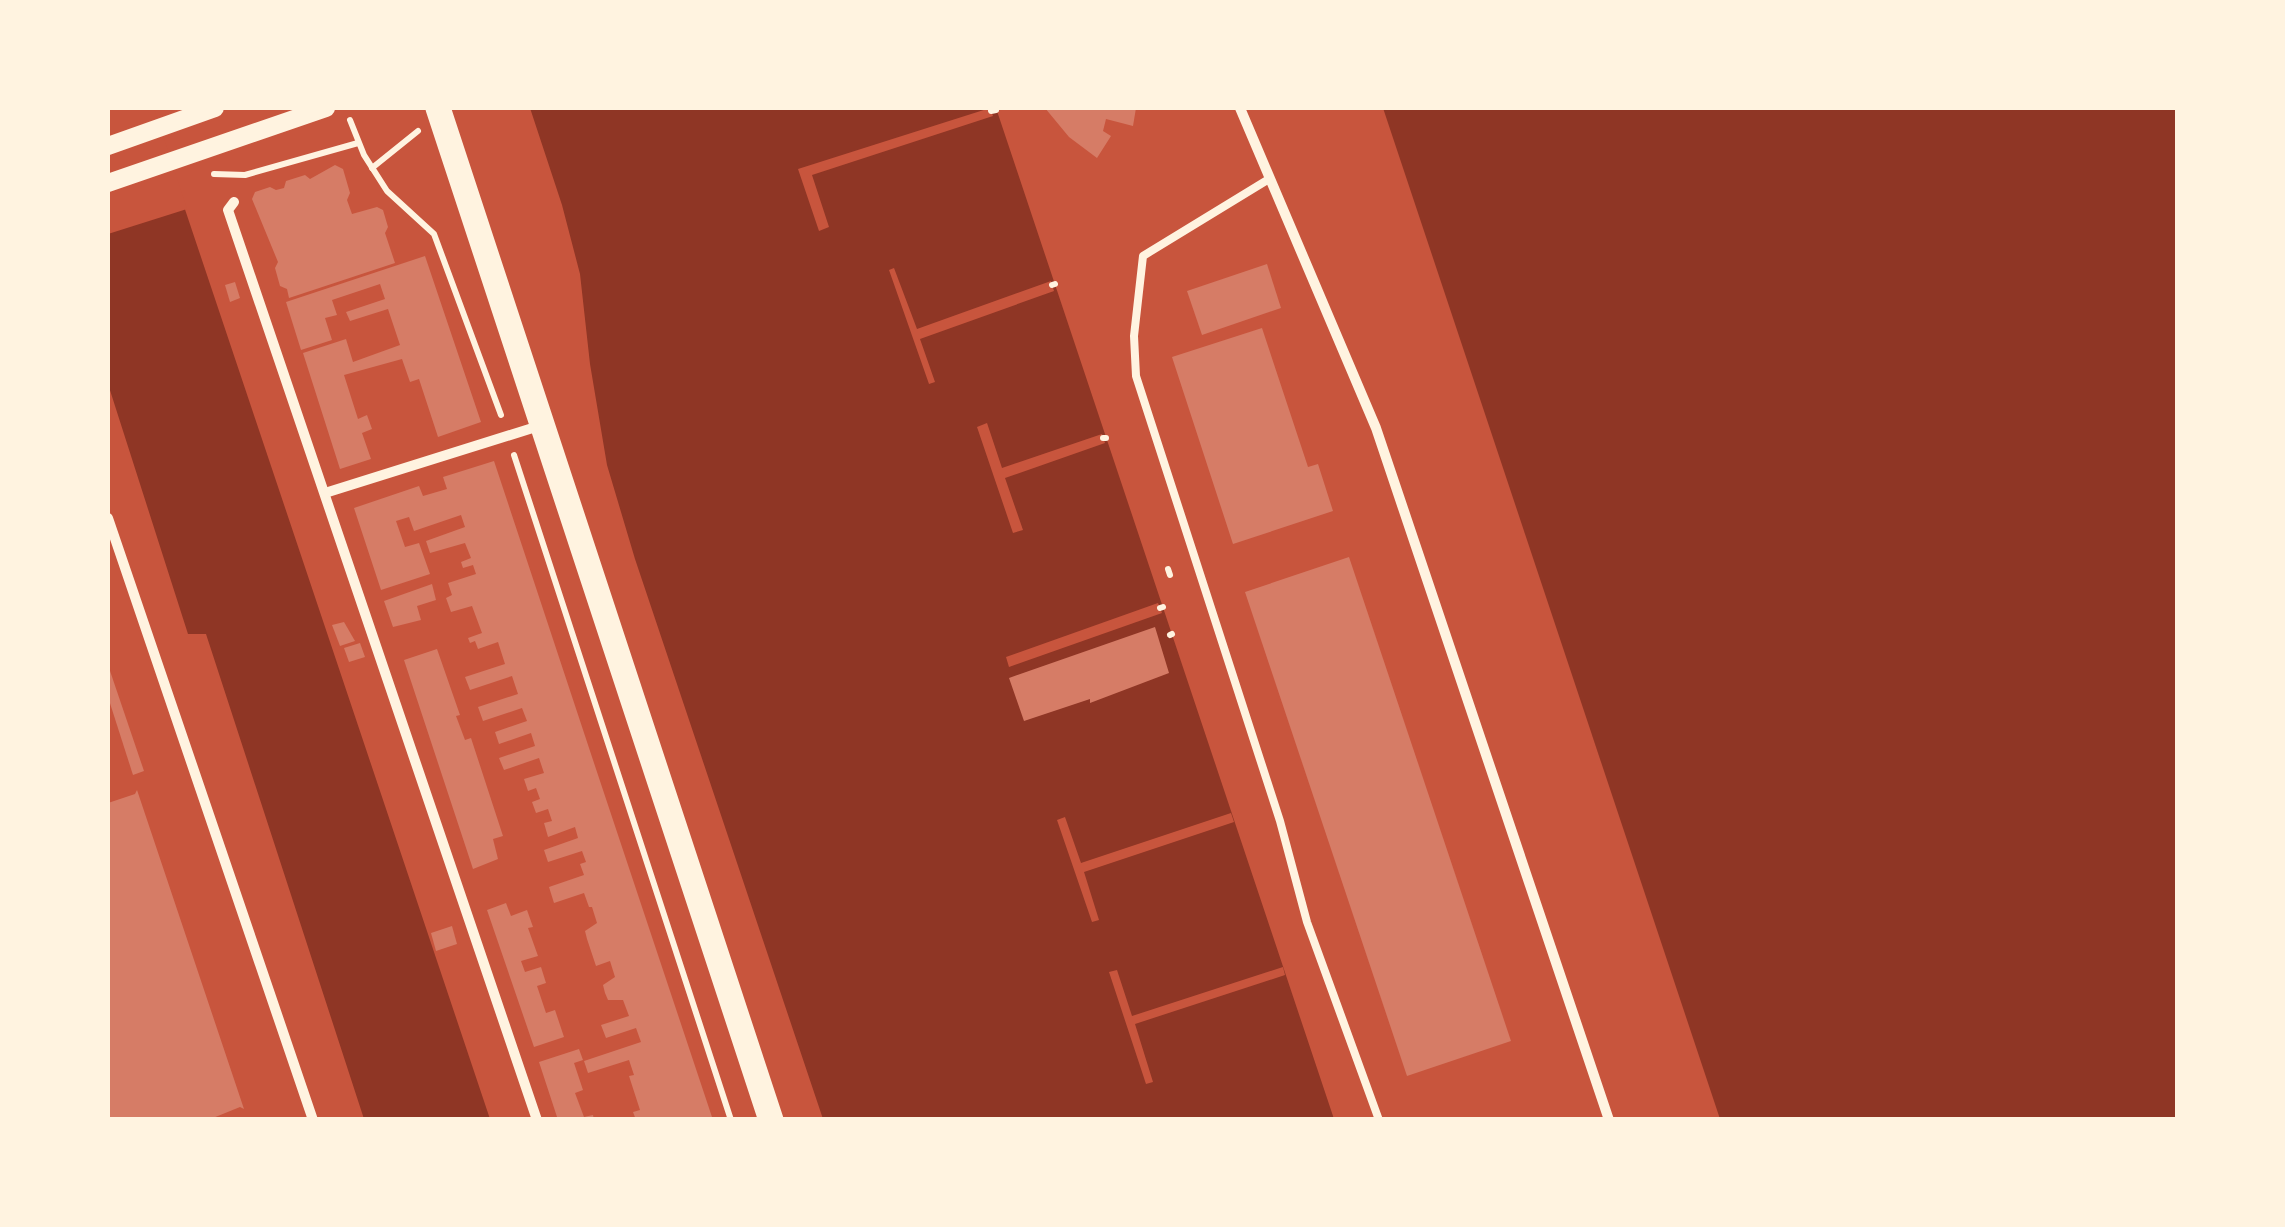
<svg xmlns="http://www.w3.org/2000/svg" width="2285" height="1227" viewBox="0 0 2285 1227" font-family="'Times New Roman',serif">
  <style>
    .water { fill: #8f3625 }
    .pier { fill: #c8553d }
    .building { fill: #d67c66 }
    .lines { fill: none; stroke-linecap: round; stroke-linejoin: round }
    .path { stroke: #fff3e0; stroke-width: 6 }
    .service { stroke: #fff3e0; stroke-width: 8 }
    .minor { stroke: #fff3e0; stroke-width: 10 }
    .tertiary { stroke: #fff3e0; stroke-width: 18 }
    .primary { stroke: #fff3e0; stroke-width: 25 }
  </style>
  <rect width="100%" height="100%" fill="#c8553d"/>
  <!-- water -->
  <g class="water">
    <polygon points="108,108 151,108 490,1119 364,1119 206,634 188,634 108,384"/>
    <polygon points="530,108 996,108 1334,1119 823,1119 635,559 607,465 590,364 580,274 562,205"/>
    <polygon points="1383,108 2177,108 2177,1119 1720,1119"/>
  </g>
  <!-- pier -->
  <g class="pier">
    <polygon points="108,108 154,108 187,209 108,234"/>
    <polygon points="990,108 993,116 812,175 829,227 819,231 798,169"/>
    <polygon points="894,268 917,329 1051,281 1054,291 920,339 935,382 929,384 889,270"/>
    <polygon points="987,423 1002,468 1102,434 1105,443 1005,478 1023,530 1013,533 977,427"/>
    <polygon points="1158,603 1162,613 1009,667 1006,657"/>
    <polygon points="1231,813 1234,822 1084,872 1099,920 1092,922 1057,820 1065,817 1081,863"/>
    <polygon points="1283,967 1285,975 1135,1024 1153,1082 1146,1084 1109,972 1117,970 1132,1016"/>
  </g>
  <!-- building -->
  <g class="building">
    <polygon points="1045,108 1136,108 1133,126 1106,119 1103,131 1111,136 1097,158 1069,137"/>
    <polygon points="335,165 343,169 350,193 347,200 352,214 377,207 383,210 388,227 385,233 395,263 289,298 287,289 280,286 275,268 278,262 252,199 255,192 270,187 276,190 284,188 286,181 305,175 310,179"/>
    <polygon points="425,256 481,422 438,437 419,379 410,382 402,359 344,375 358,419 367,415 372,429 362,433 371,459 340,469 303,353 346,339 353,362 400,345 388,309 350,321 346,312 385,299 380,284 332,300 337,315 325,318 332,340 301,350 286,302"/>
    <polygon points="1267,264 1281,308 1202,335 1187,291"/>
    <polygon points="235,282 240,298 230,302 225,285"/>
    <polygon points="1262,328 1308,467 1318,464 1333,511 1233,544 1172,357"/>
    <polygon points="494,461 592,757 713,1120 636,1120 633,1112 640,1110 629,1076 634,1075 629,1060 588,1073 584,1061 641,1042 636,1028 606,1038 601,1025 629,1016 623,1000 608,1000 605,993 603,985 615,977 610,961 596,966 587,939 585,931 597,923 592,907 589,907 584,893 554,903 549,887 584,875 580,864 586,862 582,851 548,862 544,850 578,838 575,827 548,837 544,823 552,821 548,809 536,813 532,802 540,799 536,788 528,791 524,779 544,773 539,758 504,770 499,758 535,746 531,733 499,744 495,732 527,721 522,708 483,721 478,707 518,694 512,676 470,690 465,677 505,664 498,642 478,649 475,641 470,643 468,638 482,633 472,606 451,612 446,598 452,595 448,583 476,574 473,565 463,568 461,562 471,558 465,543 430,553 426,541 465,527 461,515 414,531 409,517 396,521 405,547 419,543 430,574 381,590 354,508 419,486 423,496 447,489 443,477"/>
    <polygon points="1349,557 1511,1041 1407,1076 1245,592"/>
    <polygon points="432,584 436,600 417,606 421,620 393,627 384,601"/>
    <polygon points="344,622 355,641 340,646 332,625"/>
    <polygon points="1155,627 1169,673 1090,703 1090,699 1024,721 1009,678"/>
    <polygon points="360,643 365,657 349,662 344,648"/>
    <polygon points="437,649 460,715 456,716 465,740 471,738 503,836 493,839 498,859 473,869 404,660"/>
    <polygon points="108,665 144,771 133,775 108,697"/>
    <polygon points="137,790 244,1109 240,1107 208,1120 108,1120 108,803 135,794"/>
    <polygon points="506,903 511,916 527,910 533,927 528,928 538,956 521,961 525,972 541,967 546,983 537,986 546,1013 555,1010 564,1037 534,1047 487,910"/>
    <polygon points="452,926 457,944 436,951 431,933"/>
    <polygon points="579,1049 583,1060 574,1063 583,1090 575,1093 584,1117 593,1115 594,1120 558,1120 539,1062"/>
  </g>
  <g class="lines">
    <!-- path -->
    <g class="path">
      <polyline points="991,111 996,110"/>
      <polyline points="350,120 364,155 387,191 434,234 501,415"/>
      <polyline points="372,168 418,131"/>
      <polyline points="214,174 245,175 358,143"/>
      <polyline points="1052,285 1055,284"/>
      <polyline points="1103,438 1106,438"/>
      <polyline points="514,455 731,1120"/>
      <polyline points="1168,569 1170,575"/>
      <polyline points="1160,608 1163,607"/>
      <polyline points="1170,635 1172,634"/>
    </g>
    <!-- service -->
    <polyline class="service" points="1269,179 1143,256 1134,336 1136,376 1280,821 1307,922 1379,1120"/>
    <!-- minor -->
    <g class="minor">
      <polyline points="1240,108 1376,428 1609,1120"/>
      <polyline points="234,202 228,210 537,1120"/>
      <polyline points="325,493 539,426"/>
      <polyline points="108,518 313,1120"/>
    </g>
    <!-- tertiary -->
    <g class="tertiary">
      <polyline points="108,146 215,108"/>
      <polyline points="108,183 326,108"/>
    </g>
    <!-- primary -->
    <polyline class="primary" points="438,108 771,1120"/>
  </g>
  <!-- border -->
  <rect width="2285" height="1227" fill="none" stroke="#fff3e0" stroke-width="220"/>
</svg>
